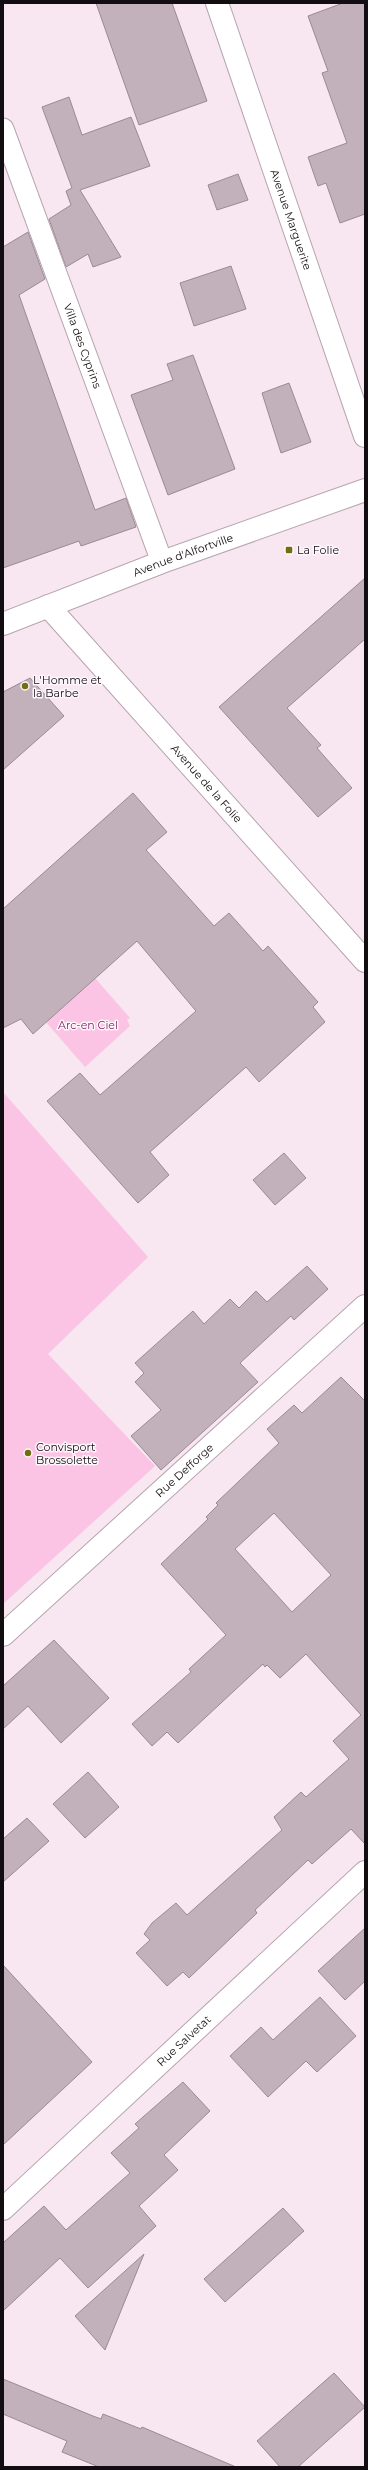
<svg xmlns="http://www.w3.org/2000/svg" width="368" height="2470" viewBox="0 0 368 2470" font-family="Montserrat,sans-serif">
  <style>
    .green { fill: #fbc4e5 }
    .building { fill: #c2b1bb; stroke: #9a8a93; fill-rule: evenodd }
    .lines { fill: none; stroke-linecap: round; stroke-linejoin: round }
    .lane-casing { stroke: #b6a5af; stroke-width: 23 }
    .street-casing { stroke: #b6a5af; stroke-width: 24 }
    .secondary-casing { stroke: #b6a5af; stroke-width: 24 }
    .lane { stroke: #fff; stroke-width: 21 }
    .street { stroke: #fff; stroke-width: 22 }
    .secondary { stroke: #fff; stroke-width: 22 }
    .poi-dot { fill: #706f11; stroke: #fef7fb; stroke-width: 1.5 }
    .labels { text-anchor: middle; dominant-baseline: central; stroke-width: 3; stroke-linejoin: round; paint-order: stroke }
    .street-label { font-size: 11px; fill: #120d10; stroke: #fef7fb }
    .poi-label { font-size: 11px; fill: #120d10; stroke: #fef7fb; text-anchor: start }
    .park-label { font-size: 11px; fill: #89236b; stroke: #fef7fb }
  </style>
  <rect width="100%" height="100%" fill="#f8e6f0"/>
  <!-- green -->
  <g class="green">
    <polygon points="95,978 130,1018 127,1020 130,1026 85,1067 46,1022"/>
    <polygon points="3,1092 148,1257 48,1354 155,1466 3,1604"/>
  </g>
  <!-- building -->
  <g class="building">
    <polygon points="96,3 172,3 207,101 139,125"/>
    <polygon points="343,3 365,3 365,214 340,223 326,183 318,186 308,157 347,143 322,73 328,71 308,16"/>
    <polygon points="69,97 82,135 131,117 150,166 80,190 121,257 93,267 88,254 66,267 49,219 71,205 66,191 72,188 42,107"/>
    <polygon points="238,174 248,200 217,210 208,185"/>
    <polygon points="28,232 45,279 19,295 95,510 126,498 136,527 81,546 79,541 3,568 3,247"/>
    <polygon points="231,266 246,309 194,326 180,283"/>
    <polygon points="193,355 235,469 168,495 131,395 173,380 167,364"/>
    <polygon points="289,383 311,442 281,453 262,393"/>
    <polygon points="365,578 365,639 287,708 321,745 317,748 352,788 318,817 219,707"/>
    <polygon points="30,678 64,716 3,770 3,692"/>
    <polygon points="133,793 167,832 146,850 214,926 229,913 263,951 268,946 318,1002 313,1007 325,1022 259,1082 246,1067 150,1152 169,1175 138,1203 47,1101 80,1073 100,1095 196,1011 137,941 33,1034 21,1019 3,1028 3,909"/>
    <polygon points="284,1153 306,1178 275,1205 253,1180"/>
    <polygon points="307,1266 328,1289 294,1320 291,1316 240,1363 258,1382 161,1470 131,1436 161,1410 135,1382 144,1373 135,1363 193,1311 204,1324 230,1299 239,1308 256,1291 267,1302"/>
    <path d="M341 1377 365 1401V1844L351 1829 312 1864 308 1860 255 1910 257 1913 189 1978 183 1972 167 1986 136 1953 150 1940 144 1934 152 1923 176 1903 187 1915 282 1830 274 1817 301 1792 306 1797 349 1759 333 1741 361 1715 306 1654 280 1678 267 1665 265 1667 263 1664 178 1743 167 1732 152 1746 132 1724 191 1672 189 1669 226 1635 161 1564 208 1519 206 1517 218 1505 216 1503 279 1443 267 1429 294 1405 302 1413ZM274 1513 331 1575 292 1612 235 1549Z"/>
    <polygon points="54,1640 109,1698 61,1743 28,1706 3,1729 3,1686"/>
    <polygon points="88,1772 119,1807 85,1838 53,1804"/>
    <polygon points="27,1818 49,1841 3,1882 3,1839"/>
    <polygon points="365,1928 365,1981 345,2000 318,1971"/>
    <polygon points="3,1965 92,2062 3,2145"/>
    <polygon points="320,1997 356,2036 317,2072 306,2061 268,2097 230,2056 261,2027 273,2040"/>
    <polygon points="183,2082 210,2111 164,2155 178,2170 139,2206 156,2226 88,2288 60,2258 3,2311 3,2243 44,2206 66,2230 130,2173 111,2153 139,2128 135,2124"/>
    <polygon points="283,2208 304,2231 225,2302 204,2279"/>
    <polygon points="144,2254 105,2350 75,2316"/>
    <polygon points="334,2373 365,2407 298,2467 280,2467 257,2441"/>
    <polygon points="3,2379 93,2416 101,2419 103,2414 141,2429 142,2427 236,2467 99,2467 62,2452 67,2441 3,2414"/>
  </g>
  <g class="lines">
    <defs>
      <g id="lane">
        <path id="s1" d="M3 129 162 562"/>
      </g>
      <g id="street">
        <path id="s2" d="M217 3 365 436"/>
        <path id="s3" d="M48 606 365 961"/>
        <path id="s4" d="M3 1635 365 1306"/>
        <path id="s5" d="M3 2209 365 1872"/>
      </g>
      <g id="secondary">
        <path id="s6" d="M3 624 162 562 365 490"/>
      </g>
    </defs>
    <!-- lane casing -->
    <use href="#lane" class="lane-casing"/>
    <!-- street casing -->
    <use href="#street" class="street-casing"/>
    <!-- secondary casing -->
    <use href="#secondary" class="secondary-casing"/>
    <!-- lane -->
    <use href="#lane" class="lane"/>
    <!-- street -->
    <use href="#street" class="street"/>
    <!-- secondary -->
    <use href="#secondary" class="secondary"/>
  </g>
  <!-- markers -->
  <g class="poi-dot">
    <rect x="285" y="546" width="8" height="8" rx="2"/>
    <circle cx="25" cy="686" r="4"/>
    <circle cx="28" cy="1453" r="4"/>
  </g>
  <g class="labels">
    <!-- street labels -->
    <g class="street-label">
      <text stroke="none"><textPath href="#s2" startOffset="229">Avenue Marguerite</textPath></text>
      <text stroke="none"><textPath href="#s1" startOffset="231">Villa des Cyprins</textPath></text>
      <text stroke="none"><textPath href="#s6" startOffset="193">Avenue d'Alfortville</textPath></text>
      <text stroke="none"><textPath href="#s3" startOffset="238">Avenue de la Folie</textPath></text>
      <text stroke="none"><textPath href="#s4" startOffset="245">Rue Defforge</textPath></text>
      <text stroke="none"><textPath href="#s5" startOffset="247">Rue Salvetat</textPath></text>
    </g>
    <!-- poi labels -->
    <g class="poi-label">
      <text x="297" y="550">La Folie</text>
      <text x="33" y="680">L'Homme et<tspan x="33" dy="13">la Barbe</tspan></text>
      <text x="36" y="1447">Convisport<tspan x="36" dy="13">Brossolette</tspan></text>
    </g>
    <!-- park labels -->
    <g class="park-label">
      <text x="88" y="1025">Arc-en Ciel</text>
    </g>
  </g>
  <!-- border -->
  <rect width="368" height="2470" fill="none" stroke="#120d10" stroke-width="8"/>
</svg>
